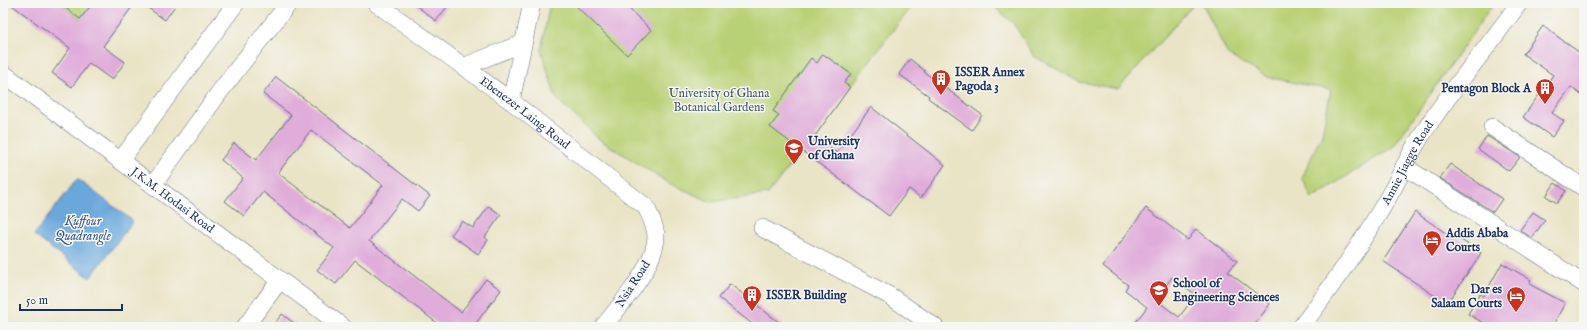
<svg xmlns="http://www.w3.org/2000/svg" width="1587" height="330" viewBox="0 0 1587 330" font-family="'IM FELL English',serif">
  <style>
    .green { fill: #b9d176; stroke: #6a806a }
    .water { fill: #6aa8dc; stroke: #426c9d }
    .building { fill: #e0acda; fill-rule: evenodd }
    .lines { fill: none; stroke-linecap: round; stroke-linejoin: round }
    .street-casing { stroke: #636e82; stroke-width: 18 }
    .street { stroke: #fff; stroke-width: 17 }
    .labels { text-anchor: middle; dominant-baseline: central; stroke-width: 3; stroke-linejoin: round; paint-order: stroke }
    .poi-label { font-size: 12px; font-weight: bold; fill: #1b2f5e; stroke: #f6f6f2; text-anchor: start }
    .park-label { font-size: 12px; fill: #425864; stroke: #f6f6f2 }
    .street-label { font-size: 12px; fill: #1b2f5e; stroke: #f6f6f2 }
    .water-label { font-size: 13px; font-style: italic; fill: #37598a; stroke: #f6f6f2 }
  </style>
  <rect width="100%" height="100%" fill="#f6f6f2"/>
  <filter id="ink" filterUnits="userSpaceOnUse"><feTurbulence type="fractalNoise" baseFrequency=".025" numOctaves="2"/><feDisplacementMap in="SourceGraphic" scale="8" xChannelSelector="R" yChannelSelector="G"/><feConvolveMatrix kernelMatrix="1 2 1 2 8 2 1 2 1" color-interpolation-filters="sRGB"/></filter>
  <filter id="wash" filterUnits="userSpaceOnUse"><feTurbulence type="fractalNoise" baseFrequency=".012" numOctaves="4" result="noise"/><feDisplacementMap in="SourceGraphic" scale="16" xChannelSelector="R" yChannelSelector="G"/><feGaussianBlur stdDeviation="0.9" result="paint"/><feColorMatrix in="noise" values="0 0 0 0 0 0 0 0 0 0 0 0 0 0 0 0 0 1.4 0 .05"/><feComposite in="paint" operator="in"/></filter>
  <g filter="url(#wash)">
    <rect width="100%" height="100%" fill="#eae4c6"/>
    <!-- green -->
    <g class="green">
      <polygon points="59,3 93,3 80,19"/>
      <polygon points="550,3 915,3 894,29 768,194 711,202 669,183 600,140 556,98 541,50"/>
      <polygon points="990,3 1195,3 1118,89 1080,82 1034,56 1013,23"/>
      <polygon points="1202,3 1494,3 1393,147 1312,198 1302,178 1322,134 1331,90 1267,77 1228,55"/>
    </g>
    <!-- water -->
    <polygon class="water" points="77,179 133,221 90,278 34,235"/>
    <g id="blocks">
      <!-- building -->
      <g class="building">
        <polygon points="9,3 59,3 80,19 93,3 135,3 103,46 125,62 112,80 89,63 72,87 52,73 70,48"/>
        <polygon points="141,3 177,3 165,20"/>
        <polygon points="413,3 450,3 436,21"/>
        <polygon points="573,3 623,3 651,30 627,55"/>
        <polygon points="1543,26 1584,56 1584,97 1571,87 1552,113 1564,121 1552,137 1523,117 1553,75 1523,54"/>
        <polygon points="823,54 851,74 844,83 850,87 815,136 837,153 871,107 945,165 921,198 909,189 889,216 770,127 779,115 773,111 811,58 817,63"/>
        <polygon points="910,59 925,71 924,72 982,115 972,130 928,98 929,96 899,74"/>
        <path d="M276 77 430 196 418 211 402 199 369 241 461 312 486 279 501 290 473 327H442L355 260 336 284 317 270 334 248 263 192 244 216 225 201 243 178 221 160 234 143 256 160 291 115 263 94ZM311 130 383 185 350 228 278 173Z"/>
        <polygon points="1487,136 1520,157 1509,171 1478,149"/>
        <polygon points="1450,164 1502,199 1493,212 1440,178"/>
        <polygon points="1555,183 1566,191 1557,203 1546,196"/>
        <polygon points="489,206 501,215 485,237 488,240 478,254 451,235 462,221 473,228"/>
        <path d="M1146 208 1188 240 1196 229 1237 261 1228 272 1270 304 1253 327H1132L1147 307 1125 290 1128 285 1103 266ZM1172 277 1196 295 1179 317 1156 300Z"/>
        <polygon points="1415,212 1453,238 1455,236 1481,253 1447,304 1383,261"/>
        <polygon points="1533,212 1545,220 1532,238 1520,230"/>
        <polygon points="1502,263 1531,280 1529,284 1565,303 1552,327 1490,327 1468,314 1480,294 1484,296"/>
        <polygon points="730,284 785,327 756,327 719,298"/>
        <polygon points="282,314 299,327 272,327"/>
      </g>
    </g>
  </g>
  <g filter="url(#ink)">
    <use href="#blocks" fill-opacity="0" stroke="#636e82" stroke-width="1"/>
    <g class="lines">
      <defs>
        <g id="street">
          <path id="s1" d="M376 3 511 101 646 207C650 216 656 226 656 237 655 266 621 304 603 327"/>
          <polyline points="463,67 523,43"/>
          <path id="s2" d="M3 73 343 327"/>
          <polyline points="511,101 532,3"/>
          <polyline points="1492,127 1584,188"/>
          <polyline points="121,160 236,3"/>
          <polyline points="1404,166 1584,284"/>
          <polyline points="153,185 221,90 289,3"/>
          <polyline points="762,228 890,296 935,327"/>
          <polyline points="245,327 280,280"/>
          <path id="s3" d="M1301 327C1333 285 1364 240 1390 194 1400 177 1407 159 1417 143 1447 93 1486 51 1519 3"/>
        </g>
      </defs>
      <!-- street casing -->
      <use href="#street" class="street-casing"/>
      <!-- street -->
      <use href="#street" class="street"/>
    </g>
  </g>
  <!-- icons -->
  <defs>
    <symbol id="building-pin" viewBox="-11 -11 22 30"><path d="M0 17L-7.5 6A9.5 9.5 0 1 1 7.5 6Z" fill="#c8321e" stroke="#f6f6f2"/><path d="M-4-6H4V6H1V3H-1V6H-4ZM-2.5-4.3h1.7v1.8h-1.7ZM.8-4.3h1.7v1.8H.8ZM-2.5-1h1.7V.8h-1.7ZM.8-1h1.7V.8H.8Z" fill="#fff"/></symbol>
    <symbol id="university-pin" viewBox="-11 -11 22 30"><path d="M0 17L-7.5 6A9.5 9.5 0 1 1 7.5 6Z" fill="#c8321e" stroke="#f6f6f2"/><path d="M0-5L7-2L0 1L-7-2ZM-4 1L0 2.5L4 1V4Q0 6-4 4Z" fill="#fff"/></symbol>
    <symbol id="hotel-pin" viewBox="-11 -11 22 30"><path d="M0 17L-7.5 6A9.5 9.5 0 1 1 7.5 6Z" fill="#c8321e" stroke="#f6f6f2"/><path d="M-6-4.5h1.5V1H6V5H4.5V3h-9V5H-6ZM-4 0a1.8 1.8 0 1 1 3.6 0ZM.5 0V-2.5h3Q6-2.5 6 0Z" fill="#fff"/></symbol>
  </defs>
  <g fill-rule="evenodd">
    <use href="#building-pin" x="930" y="68" width="22" height="30"/>
    <use href="#building-pin" x="1534" y="77" width="22" height="30"/>
    <use href="#university-pin" x="783" y="137" width="22" height="30"/>
    <use href="#hotel-pin" x="1421" y="229" width="22" height="30"/>
    <use href="#university-pin" x="1148" y="279" width="22" height="30"/>
    <use href="#building-pin" x="741" y="284" width="22" height="30"/>
    <use href="#hotel-pin" x="1505" y="285" width="22" height="30"/>
  </g>
  <g class="labels">
    <!-- poi labels -->
    <g class="poi-label">
      <text x="955" y="72">ISSER Annex<tspan x="955" dy="14">Pagoda 3</tspan></text>
      <text x="1531" y="88" text-anchor="end">Pentagon Block A</text>
      <text x="808" y="141">University<tspan x="808" dy="14">of Ghana</tspan></text>
      <text x="1446" y="233">Addis Ababa<tspan x="1446" dy="14">Courts</tspan></text>
      <text x="1173" y="283">School of<tspan x="1173" dy="14">Engineering Sciences</tspan></text>
      <text x="1502" y="289" text-anchor="end">Dar es<tspan x="1502" dy="14">Salaam Courts</tspan></text>
      <text x="766" y="295">ISSER Building</text>
    </g>
    <!-- park labels -->
    <g class="park-label">
      <text x="719" y="93">University of Ghana<tspan x="719" dy="14">Botanical Gardens</tspan></text>
    </g>
    <!-- street labels -->
    <g class="street-label">
      <text stroke="none"><textPath href="#s1" startOffset="185">Ebenezer Laing Road</textPath></text>
      <text stroke="none"><textPath href="#s3" startOffset="196">Annie Jiagge Road</textPath></text>
      <text stroke="none"><textPath href="#s2" startOffset="212">J.K.M. Hodasi Road</textPath></text>
      <text transform="translate(633 284) rotate(-57)">Nsia Road</text>
    </g>
    <!-- water labels -->
    <g class="water-label">
      <text x="83" y="221">Kuffour<tspan x="83" dy="15">Quadrangle</tspan></text>
    </g>
  </g>
  <!-- margin -->
  <rect width="1587" height="330" fill="none" stroke="#f6f6f2" stroke-width="16"/>
  <!-- scale -->
  <path d="M20 304v6h102v-6" fill="none" stroke="#1b2f5e" stroke-width="2"/>
  <text x="26" y="304" font-size="12" fill="#1b2f5e" stroke="#f6f6f2" stroke-width="3" paint-order="stroke">50 m</text>
</svg>
